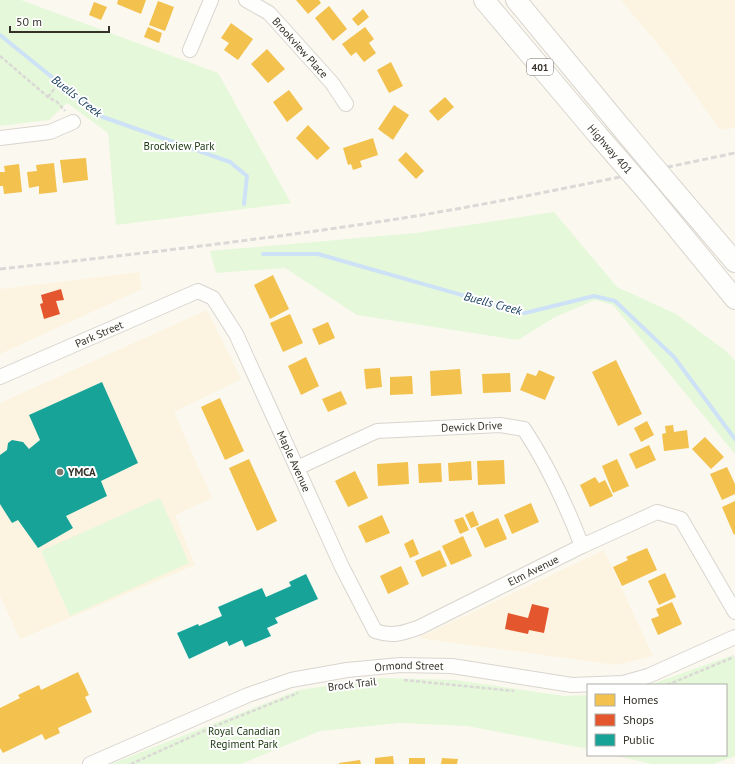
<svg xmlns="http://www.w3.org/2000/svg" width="735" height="764" viewBox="0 0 735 764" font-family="'PT Sans',sans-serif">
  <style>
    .built { fill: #fcf4e0 }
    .green { fill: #e5f8d9 }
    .homes { fill: #f2c14e }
    .shops { fill: #e4572e }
    .public { fill: #17a398 }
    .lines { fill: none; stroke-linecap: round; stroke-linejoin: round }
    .stream { stroke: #cee2f7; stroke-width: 4 }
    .minor-casing { stroke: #d9d5ce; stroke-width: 16 }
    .highway-casing { stroke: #d9d5ce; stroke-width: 22 }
    .path { stroke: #dbd9d6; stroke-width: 2.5; stroke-dasharray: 4 2; stroke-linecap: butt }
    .minor { stroke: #fefefd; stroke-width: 14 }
    .highway { stroke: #fefefd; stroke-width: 20 }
    .rail { stroke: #dbd9d7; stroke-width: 3; stroke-dasharray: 6 3; stroke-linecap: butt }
    .highway-bridge-casing { stroke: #d9d5ce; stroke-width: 22; stroke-linecap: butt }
    .highway-bridge { stroke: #fefefd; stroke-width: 20 }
    .poi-dot { fill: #7a776e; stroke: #fff; stroke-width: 1.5 }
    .labels { text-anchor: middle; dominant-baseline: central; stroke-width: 4; stroke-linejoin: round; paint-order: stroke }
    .shield { fill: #fff; stroke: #716f68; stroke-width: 1 }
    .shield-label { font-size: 10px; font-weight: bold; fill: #343128 }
    .street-label { font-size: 11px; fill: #343128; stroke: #fff }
    .park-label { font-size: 11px; fill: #19360d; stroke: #fff }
    .poi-label { font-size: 11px; font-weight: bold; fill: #343128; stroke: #fff; text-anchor: start }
    .water-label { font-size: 12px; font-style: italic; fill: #14395b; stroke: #fff }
  </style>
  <rect width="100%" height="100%" fill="#fbf8f0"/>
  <!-- built -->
  <g class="built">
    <polygon points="621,0 735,0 735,127 720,130 668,56"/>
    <polygon points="139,272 142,289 0,354 0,289"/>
    <polygon points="207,310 241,379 174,412 212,498 175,515 195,565 20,639 0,596 0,403"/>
    <polygon points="604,550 653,656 616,665 418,638"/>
  </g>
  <!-- green -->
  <g class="green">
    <polygon points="0,0 21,0 218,73 291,203 116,225 108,133 67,103 49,120 0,126"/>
    <polygon points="554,212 617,287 676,314 726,351 735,361 735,454 613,305 595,300 555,317 518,340 357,315 285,268 216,273 210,251 416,233"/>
    <polygon points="160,498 189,563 70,616 41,551"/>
    <polygon points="733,655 735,661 735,756 713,764 652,764 613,755 726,755 726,685 649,685"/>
    <polygon points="381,678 456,680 564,696 588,695 588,749 467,726 400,723 320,731 241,764 111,764 299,690"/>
  </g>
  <!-- homes -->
  <g class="homes">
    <polygon points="118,0 146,0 141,14 117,4"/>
    <polygon points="296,0 319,0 321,3 308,14"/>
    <polygon points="158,1 174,7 165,31 149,25"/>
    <polygon points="94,2 107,7 101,20 89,15"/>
    <polygon points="329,6 347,29 333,41 315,18"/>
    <polygon points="363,9 369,17 358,26 352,19"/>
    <polygon points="231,23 253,39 238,60 224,50 229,43 221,38"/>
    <polygon points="148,27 162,33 159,43 144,37"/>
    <polygon points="365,27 374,39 369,43 376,53 364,62 356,52 351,56 342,44"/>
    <polygon points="267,49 285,69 268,83 251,64"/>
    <polygon points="391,62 403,86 389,93 377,70"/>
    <polygon points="289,90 303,109 287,122 273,102"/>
    <polygon points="445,97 454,107 438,121 429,111"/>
    <polygon points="394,105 409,115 393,140 378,129"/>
    <polygon points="308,125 330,148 317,160 296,138"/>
    <polygon points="373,138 378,155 360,161 362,167 353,170 351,164 348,165 343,148"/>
    <polygon points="406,152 424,171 416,179 398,160"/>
    <polygon points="86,158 88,180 63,183 60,160"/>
    <polygon points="54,163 57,192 39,194 39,186 29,188 27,172 37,171 36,165"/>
    <polygon points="19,164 22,192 4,194 3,186 0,186 0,172 5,172 4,166"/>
    <polygon points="273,275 289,309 270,319 254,285"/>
    <polygon points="290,314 303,343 283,352 270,323"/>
    <polygon points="328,322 335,338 319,345 312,329"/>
    <polygon points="306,357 319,386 301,395 288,366"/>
    <polygon points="616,360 642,414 618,426 592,372"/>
    <polygon points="380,368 382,387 366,389 364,369"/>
    <polygon points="460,369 462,394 431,396 430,371"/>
    <polygon points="539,370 555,377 545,400 520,390 527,373 536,376"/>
    <polygon points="510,373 511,392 483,393 482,374"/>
    <polygon points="412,376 413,394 390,395 390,377"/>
    <polygon points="341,391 347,404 328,412 322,399"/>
    <polygon points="220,398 244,451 225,460 201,407"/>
    <polygon points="647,421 654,435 641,442 634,428"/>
    <polygon points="673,425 674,432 687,430 689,448 664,451 662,434 666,433 665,426"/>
    <polygon points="705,437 724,457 711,469 692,449"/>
    <polygon points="649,445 656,460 636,469 629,454"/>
    <polygon points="249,459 277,521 257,531 229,468"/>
    <polygon points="617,459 629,486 613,493 602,466"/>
    <polygon points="504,460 505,484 478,485 477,461"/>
    <polygon points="471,461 472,480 449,481 448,463"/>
    <polygon points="408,462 409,484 378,486 377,464"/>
    <polygon points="441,463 442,482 419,483 418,464"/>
    <polygon points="727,467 735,484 735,494 722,500 710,474"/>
    <polygon points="355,471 368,498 348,507 335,481"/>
    <polygon points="595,477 599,483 605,480 613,496 590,507 580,485"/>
    <polygon points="735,501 735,534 734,535 722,507"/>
    <polygon points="531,503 539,522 512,534 504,515"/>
    <polygon points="473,511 479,525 471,528 465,515"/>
    <polygon points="382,515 390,533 366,543 358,526"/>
    <polygon points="463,517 469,530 460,534 454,520"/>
    <polygon points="498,518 507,539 485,548 476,528"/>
    <polygon points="463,536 472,556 451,565 442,546"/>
    <polygon points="413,539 419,554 410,558 404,544"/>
    <polygon points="647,548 657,570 622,586 613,567 628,560 626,557"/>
    <polygon points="440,550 447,566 422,577 415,561"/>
    <polygon points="401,566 409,584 388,594 380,576"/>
    <polygon points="665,573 676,597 659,605 648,581"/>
    <polygon points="672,602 682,624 658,635 651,619 659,616 656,609"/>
    <polygon points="78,672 89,695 85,697 92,712 58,728 60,733 45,740 42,734 3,753 0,748 0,708 20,698 18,695 39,685 41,690"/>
    <polygon points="393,756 394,764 375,764 375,758"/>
    <rect x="409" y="758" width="16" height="6"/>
    <polygon points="442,758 458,759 457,764 441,764"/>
    <polygon points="360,760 361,764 339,764 339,763"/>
  </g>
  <!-- shops -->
  <g class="shops">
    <polygon points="61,289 64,300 56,301 60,314 44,319 40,304 43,303 41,295"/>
    <polygon points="532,604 549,608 544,633 529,630 528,634 505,629 508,613 528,618"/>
  </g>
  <!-- public -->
  <g class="public">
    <polygon points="102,382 138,463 101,481 107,496 66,516 73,528 38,548 18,520 12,523 0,504 0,455 7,450 8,443 12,440 23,442 29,449 40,440 29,415"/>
    <polygon points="306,574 318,599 275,618 278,623 267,628 271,636 245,647 242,640 229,646 227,641 189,659 177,633 198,624 199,626 222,616 218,607 262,588 266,597 291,586 289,582"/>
  </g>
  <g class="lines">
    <!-- stream -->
    <g class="stream">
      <polyline points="0,35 100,116 230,162 247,176 244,204"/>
      <polyline points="263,254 318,254 525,313 594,296 615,301 674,357 735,439"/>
    </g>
    <defs>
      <g id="minor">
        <path id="s1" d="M246 0 269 13 332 83 346 104"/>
        <polyline points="190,50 211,0"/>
        <polyline points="0,138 50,132 73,122"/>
        <path id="s2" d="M0 377 198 291 213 298 236 334 342 567 375 631C392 637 404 633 420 627L582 546 657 512 681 519 735 612"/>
        <path id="s3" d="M297 468 377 431 500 425 524 429C547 464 567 507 582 546"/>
        <path id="s4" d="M90 764 248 695 291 680 347 670 400 665 452 666 572 685 623 683 648 676 735 637"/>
      </g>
      <g id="highway">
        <polyline points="484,0 597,134"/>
        <polyline points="516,0 625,132"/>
        <polyline points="672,188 735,262"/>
        <polyline points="649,194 735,299"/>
      </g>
    </defs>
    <!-- minor casing -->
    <use href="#minor" class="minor-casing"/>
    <!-- highway casing -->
    <use href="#highway" class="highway-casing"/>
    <!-- path -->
    <g class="path">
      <polyline points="0,56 48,97 57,102 65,111"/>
      <polyline points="48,97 62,79"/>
      <polyline points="404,680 514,691"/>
      <polyline points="667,685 734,657"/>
      <polyline points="131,764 215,726 298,693"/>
    </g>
    <!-- minor -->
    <use href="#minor" class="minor"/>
    <!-- highway -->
    <use href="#highway" class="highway"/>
    <!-- rail -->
    <path class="rail" d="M0 269C139 254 278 238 416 216 523 198 629 175 735 153"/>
    <defs>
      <g id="highway-bridge">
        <polyline points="625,132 672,188"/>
        <polyline points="597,134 649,194"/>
      </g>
    </defs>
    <!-- highway-bridge casing -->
    <use href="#highway-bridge" class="highway-bridge-casing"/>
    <!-- highway-bridge -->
    <use href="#highway-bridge" class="highway-bridge"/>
  </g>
  <!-- markers -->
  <circle class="poi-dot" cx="60" cy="472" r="4"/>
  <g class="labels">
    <!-- shield labels -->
    <rect class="shield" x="527" y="59" width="26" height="16" rx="3"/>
    <g class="shield-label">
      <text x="540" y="67">401</text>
    </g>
    <!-- street labels -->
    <g class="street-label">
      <text stroke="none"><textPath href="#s1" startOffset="73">Brookview Place</textPath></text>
      <text transform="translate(610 149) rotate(49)">Highway 401</text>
      <text stroke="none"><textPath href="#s2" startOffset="108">Park Street</textPath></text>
      <text stroke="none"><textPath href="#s3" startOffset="183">Dewick Drive</textPath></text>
      <text stroke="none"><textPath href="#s2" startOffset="415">Maple Avenue</textPath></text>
      <text stroke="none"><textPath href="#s2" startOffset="776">Elm Avenue</textPath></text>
      <text stroke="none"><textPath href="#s4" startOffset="337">Ormond Street</textPath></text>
      <text transform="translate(352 684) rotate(-7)">Brock Trail</text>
    </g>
    <!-- park labels -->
    <g class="park-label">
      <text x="179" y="146">Brockview Park</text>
      <text x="244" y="731">Royal Canadian<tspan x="244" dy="13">Regiment Park</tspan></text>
    </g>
    <!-- poi labels -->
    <g class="poi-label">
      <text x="68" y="472">YMCA</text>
    </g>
    <!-- water labels -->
    <g class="water-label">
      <text transform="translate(77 96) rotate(38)">Buells Creek</text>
      <text transform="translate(493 303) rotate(15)">Buells Creek</text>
    </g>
  </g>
  <!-- legend -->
  <rect x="587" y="684" width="140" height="72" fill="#ffffff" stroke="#aeada9"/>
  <rect x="595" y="694" width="20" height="12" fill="#f2c14e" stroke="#aeada9"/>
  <text x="623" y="704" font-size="12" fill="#343128">Homes</text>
  <rect x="595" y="714" width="20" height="12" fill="#e4572e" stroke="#aeada9"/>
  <text x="623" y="724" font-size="12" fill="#343128">Shops</text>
  <rect x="595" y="734" width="20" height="12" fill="#17a398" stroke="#aeada9"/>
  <text x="623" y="744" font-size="12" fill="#343128">Public</text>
  <!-- scale -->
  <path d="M10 26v6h99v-6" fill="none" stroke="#343128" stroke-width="2"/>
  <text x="16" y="26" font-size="12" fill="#343128" stroke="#ffffff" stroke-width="3" paint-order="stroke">50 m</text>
</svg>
